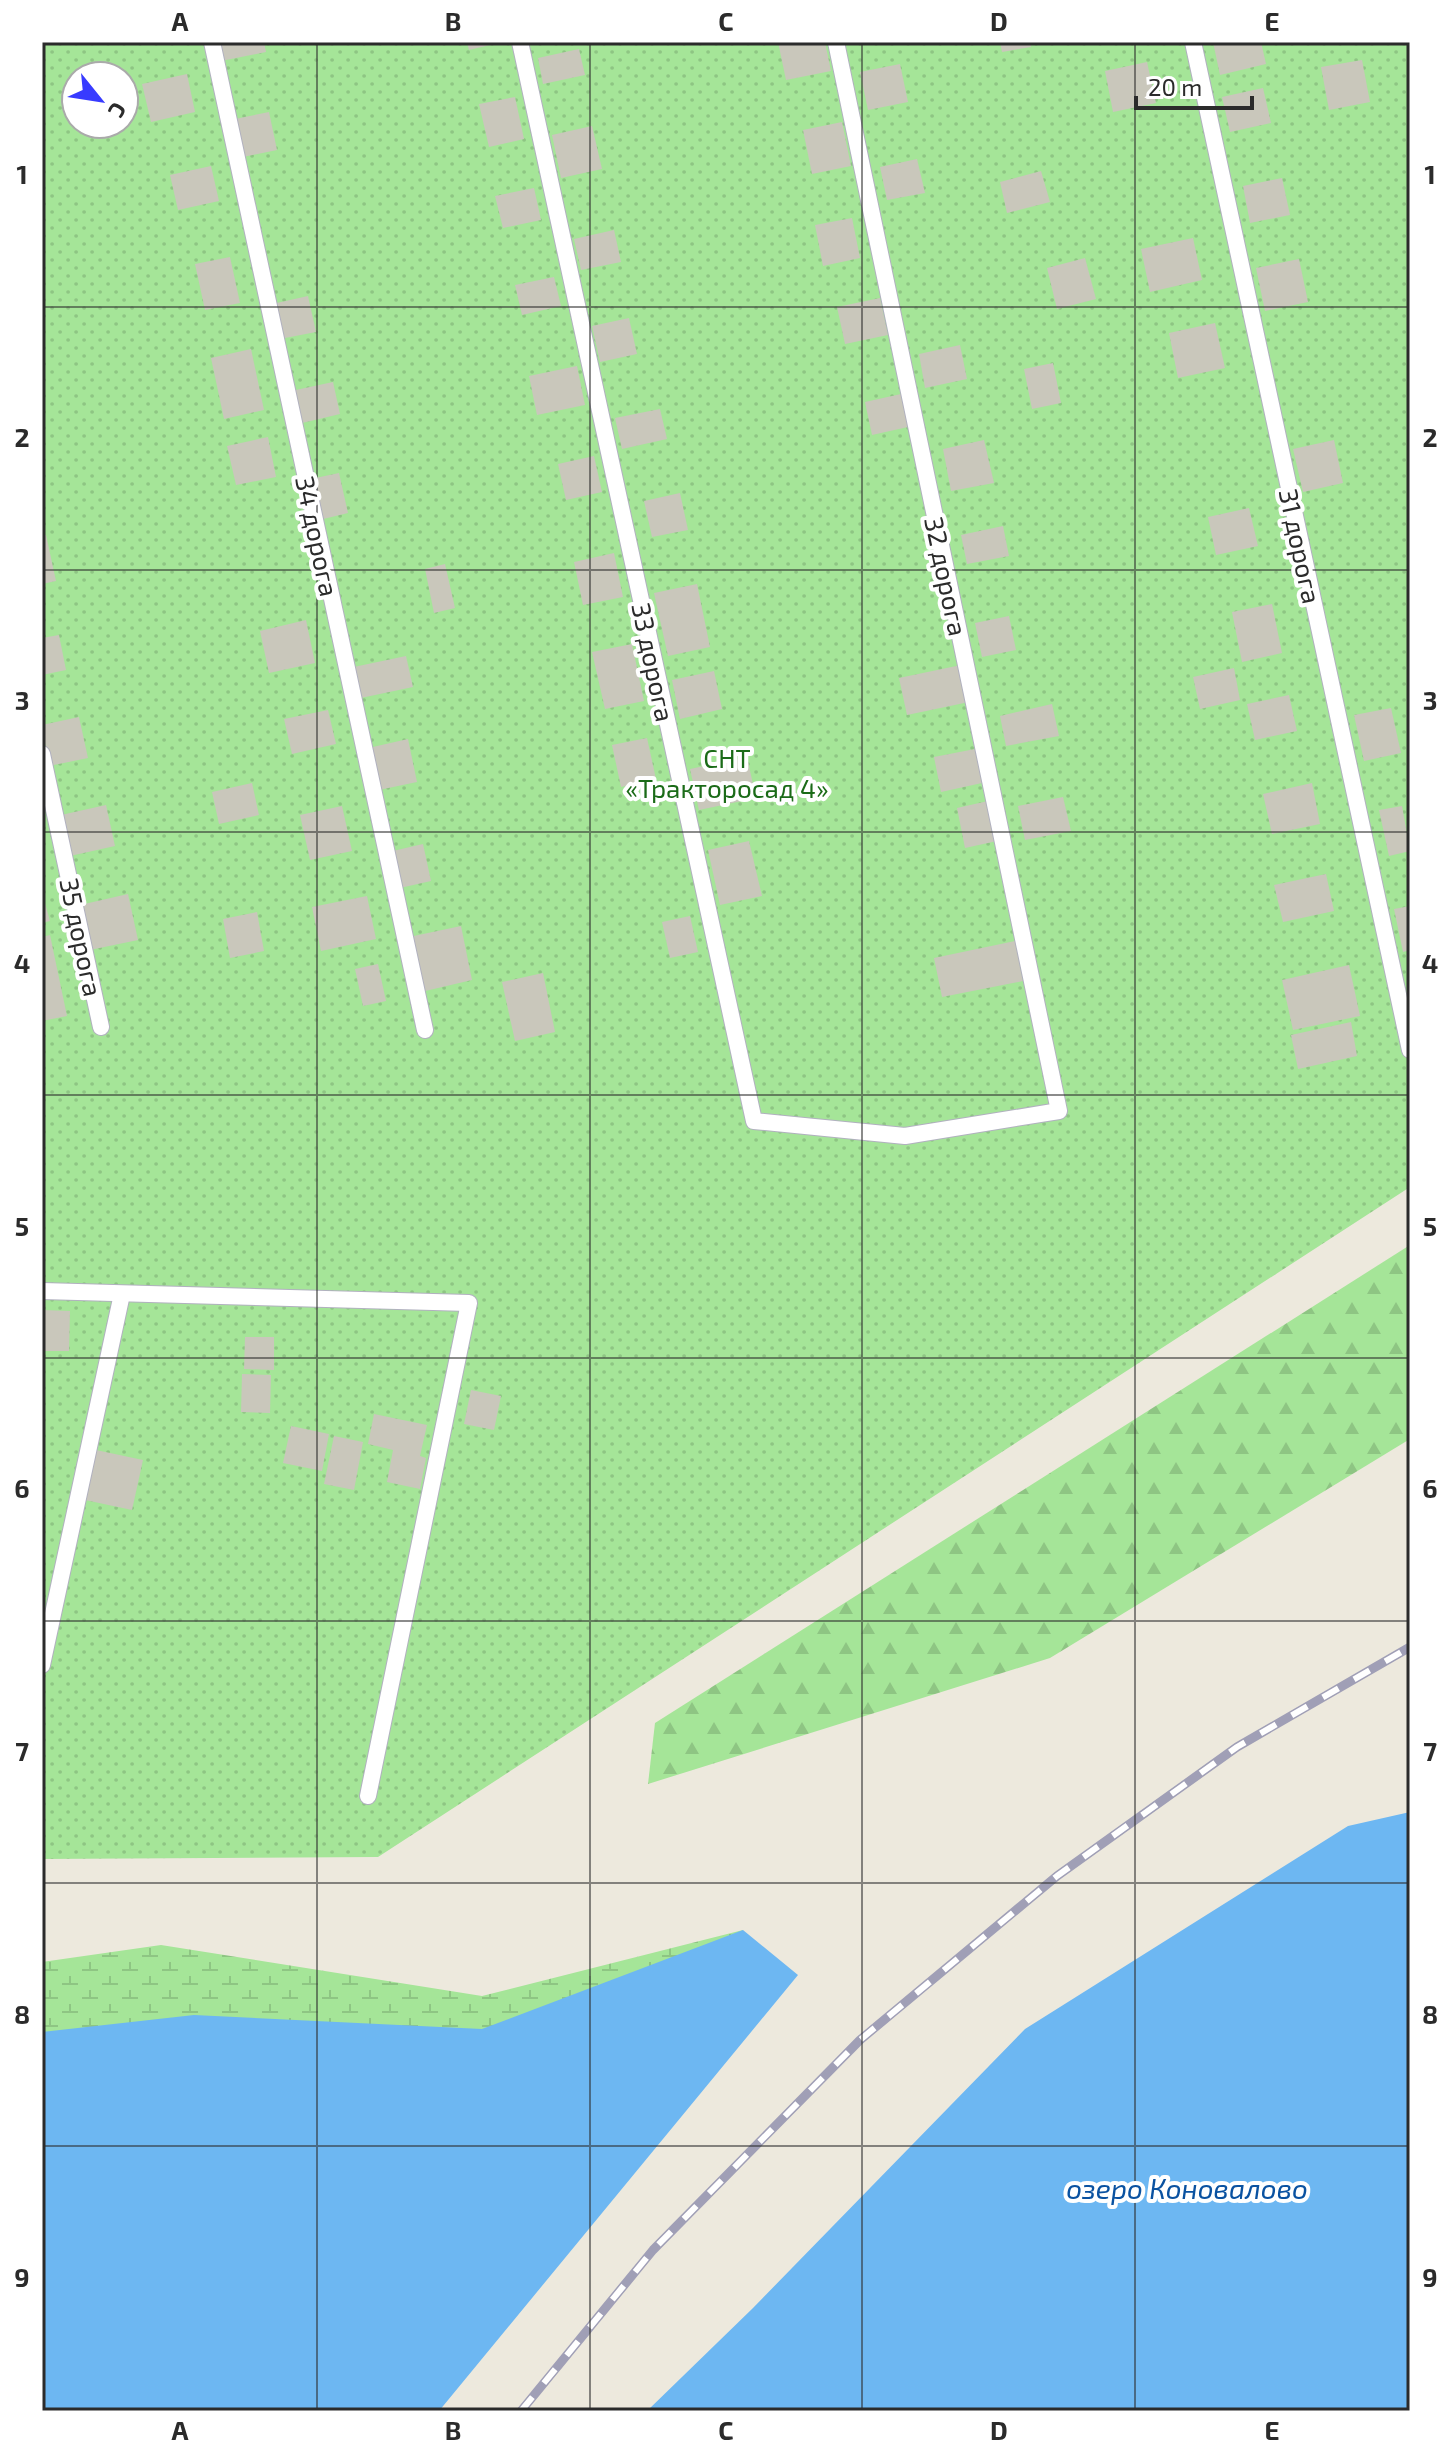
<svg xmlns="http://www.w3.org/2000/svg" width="1452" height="2453" viewBox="0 0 1452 2453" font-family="'Exo 2',sans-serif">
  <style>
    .grass { fill: url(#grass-dots); fill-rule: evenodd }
    .forest { fill: url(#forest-firs) }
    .wetland { fill: url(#wetland-marsh) }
    .water { fill: #6db7f2 }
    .building { fill: #c9c7bb }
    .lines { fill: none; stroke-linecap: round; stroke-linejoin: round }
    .service-casing { stroke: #b1b1bf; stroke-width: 18 }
    .service { stroke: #fff; stroke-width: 16 }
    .rail-casing { stroke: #a09fb6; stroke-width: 9 }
    .rail { stroke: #fff; stroke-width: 6; stroke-dasharray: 18; stroke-linecap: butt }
    .grid { fill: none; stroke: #2b2b2b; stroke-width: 2; stroke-opacity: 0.55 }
    .labels { text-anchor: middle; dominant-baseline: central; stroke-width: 8; stroke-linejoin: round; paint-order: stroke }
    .street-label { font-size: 26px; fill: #2b2b2b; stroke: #fff }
    .park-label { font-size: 26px; fill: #1b6b18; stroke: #fff }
    .water-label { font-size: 28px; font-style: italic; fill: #0a52a1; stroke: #fff }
    .neatline { fill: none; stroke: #2b2b2b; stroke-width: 3 }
    .grid-label { font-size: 26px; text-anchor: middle; font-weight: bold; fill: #2b2b2b }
  </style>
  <defs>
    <pattern id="grass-dots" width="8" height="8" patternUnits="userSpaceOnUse" patternTransform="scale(2)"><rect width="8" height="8" fill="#a5e598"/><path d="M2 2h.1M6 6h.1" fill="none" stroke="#8ec583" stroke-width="1.8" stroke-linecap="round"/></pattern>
    <pattern id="forest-firs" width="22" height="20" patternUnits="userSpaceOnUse" patternTransform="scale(2)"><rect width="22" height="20" fill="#a5e598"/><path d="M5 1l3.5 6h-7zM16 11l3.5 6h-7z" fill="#8ec583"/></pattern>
    <pattern id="wetland-marsh" width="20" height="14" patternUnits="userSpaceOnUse" patternTransform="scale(2)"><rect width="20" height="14" fill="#a5e598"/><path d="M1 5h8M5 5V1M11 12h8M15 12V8" fill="none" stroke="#8ec583"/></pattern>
  </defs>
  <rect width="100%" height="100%" fill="#ede9dd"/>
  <!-- grass -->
  <path class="grass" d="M42 42H1410V1187L378 1857 42 1859ZM76 76H124V124H76Z"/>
  <!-- forest -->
  <polygon class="forest" points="1410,1245 1410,1439 1050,1658 648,1784 655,1723"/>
  <!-- wetland -->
  <polygon class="wetland" points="743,1930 730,1958 42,2172 42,1962 161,1945 482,1996"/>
  <!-- water -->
  <g class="water">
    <polygon points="1410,1812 1410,2411 647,2411 753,2308 1025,2029 1348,1826"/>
    <polygon points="743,1930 798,1975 439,2411 42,2411 42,2032 194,2015 482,2029"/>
  </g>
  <!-- building -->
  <g class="building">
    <polygon points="217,42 264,42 266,52 221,61"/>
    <polygon points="467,42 498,42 498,43 469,50"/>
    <polygon points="778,42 825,42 831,71 786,80"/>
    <polygon points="1000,42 1030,42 1031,47 1002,52"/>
    <polygon points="1213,42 1261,42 1266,64 1220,75"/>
    <polygon points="579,49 585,75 543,84 538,58"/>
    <polygon points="1362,60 1370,102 1329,110 1321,67"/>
    <polygon points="1147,62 1156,103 1113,112 1105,71"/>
    <polygon points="900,64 908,102 868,110 860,72"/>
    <polygon points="187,74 195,112 151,122 142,84"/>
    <polygon points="1263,88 1271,123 1230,132 1222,97"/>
    <polygon points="515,97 524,139 489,147 479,104"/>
    <polygon points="269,112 277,150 243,157 235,119"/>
    <polygon points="842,122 851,166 812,174 803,130"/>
    <polygon points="592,126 602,169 561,178 552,135"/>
    <polygon points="917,159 925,193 887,200 880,167"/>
    <polygon points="211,166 219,201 178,210 170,175"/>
    <polygon points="1041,171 1050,202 1007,213 1000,182"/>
    <polygon points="1282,178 1290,215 1250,223 1243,186"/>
    <polygon points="534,188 541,220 503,228 495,196"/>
    <polygon points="852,218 860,258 823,266 815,225"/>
    <polygon points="614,230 621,262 581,270 574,239"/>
    <polygon points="1193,238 1202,280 1150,292 1141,249"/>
    <polygon points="230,257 240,303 205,310 195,264"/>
    <polygon points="1085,258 1096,299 1057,309 1047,268"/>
    <polygon points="1299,259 1308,302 1265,311 1256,268"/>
    <polygon points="554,277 561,306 522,315 515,285"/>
    <polygon points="308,296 316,332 280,339 272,304"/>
    <polygon points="880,298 888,335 845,344 837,307"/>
    <polygon points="629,318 637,354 600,362 592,326"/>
    <polygon points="1215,323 1225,368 1178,378 1169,333"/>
    <polygon points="960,345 967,379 925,388 919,354"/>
    <polygon points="251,349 264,410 224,419 211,358"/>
    <polygon points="1053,363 1061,403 1032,409 1024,369"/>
    <polygon points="577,366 585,405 537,415 529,376"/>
    <polygon points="333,382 340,414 298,424 291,391"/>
    <polygon points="901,394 908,427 872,435 865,402"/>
    <polygon points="660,409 667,439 622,449 615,418"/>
    <polygon points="268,437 276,477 236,485 227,446"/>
    <polygon points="984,440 994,483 951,491 943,449"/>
    <polygon points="1334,440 1343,483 1303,492 1293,449"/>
    <polygon points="594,456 602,492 566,500 558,464"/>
    <polygon points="339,473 348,513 315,521 306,480"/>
    <polygon points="680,493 688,530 652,537 644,501"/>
    <polygon points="1249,508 1258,546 1216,555 1208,517"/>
    <polygon points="1003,526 1009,556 967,564 961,535"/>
    <polygon points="46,535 56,581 42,584 42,536"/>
    <polygon points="614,553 623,597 583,605 574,562"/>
    <polygon points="445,564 455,608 434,613 425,569"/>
    <polygon points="697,584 710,647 668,656 654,593"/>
    <polygon points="1272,604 1282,653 1242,662 1232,612"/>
    <polygon points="1009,616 1016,650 982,657 975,623"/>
    <polygon points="306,620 315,663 269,673 260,631"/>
    <polygon points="59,635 66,670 42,675 42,638"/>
    <polygon points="632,644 644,701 605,709 592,652"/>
    <polygon points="406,656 413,687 356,699 349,668"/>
    <polygon points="961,665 969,702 907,715 899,678"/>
    <polygon points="1234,668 1240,700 1200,709 1193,677"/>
    <polygon points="714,671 722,709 680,719 672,680"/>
    <polygon points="1289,695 1297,731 1255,740 1247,704"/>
    <polygon points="1052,704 1059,736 1006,746 1000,716"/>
    <polygon points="1391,708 1401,753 1364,761 1354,715"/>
    <polygon points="328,710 336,744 292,754 284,719"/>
    <polygon points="79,717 88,758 49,766 42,725"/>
    <polygon points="647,738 656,779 621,787 612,745"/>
    <polygon points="408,739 417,782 374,791 364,749"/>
    <polygon points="975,749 982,783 941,792 934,757"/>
    <polygon points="747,757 756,798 699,810 690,769"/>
    <polygon points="252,783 259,815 219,824 212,792"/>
    <polygon points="1312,783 1320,824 1272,834 1263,794"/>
    <polygon points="1063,797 1071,831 1025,840 1018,806"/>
    <polygon points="988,801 997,841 965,848 957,808"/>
    <polygon points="106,805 115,846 70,856 61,815"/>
    <polygon points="342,806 352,851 310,860 300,815"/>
    <polygon points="1402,806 1410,851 1389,856 1379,810"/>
    <polygon points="749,841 762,896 720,905 708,850"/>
    <polygon points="423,844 431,881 391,890 384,853"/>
    <polygon points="1326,874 1334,911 1283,922 1274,885"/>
    <polygon points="42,893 50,921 42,923"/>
    <polygon points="128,894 138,940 90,950 80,905"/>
    <polygon points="367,896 376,939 321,951 312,907"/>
    <polygon points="1410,906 1410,950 1403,952 1394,909"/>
    <polygon points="257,912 264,951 230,958 223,919"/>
    <polygon points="690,916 698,952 670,958 662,922"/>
    <polygon points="461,926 472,980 421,992 409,937"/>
    <polygon points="50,935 67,1016 42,1021 42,937"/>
    <polygon points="1015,941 1023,981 942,997 934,958"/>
    <polygon points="378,964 386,1001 363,1006 355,969"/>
    <polygon points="1349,965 1360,1016 1293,1030 1282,980"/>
    <polygon points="543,973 555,1032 515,1041 502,982"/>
    <polygon points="1351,1022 1357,1056 1298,1069 1291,1035"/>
    <polygon points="42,1310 70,1311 69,1351 42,1351"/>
    <polygon points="245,1337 274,1337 274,1370 244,1369"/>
    <polygon points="242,1374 271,1375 270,1413 241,1412"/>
    <polygon points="471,1390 501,1396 494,1430 464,1424"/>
    <polygon points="374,1414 427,1425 420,1456 426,1458 420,1489 387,1482 393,1450 368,1444"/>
    <polygon points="291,1426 329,1434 322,1471 283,1463"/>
    <polygon points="334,1436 363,1442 354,1490 324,1484"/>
    <polygon points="96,1450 143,1460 132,1510 85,1500"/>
  </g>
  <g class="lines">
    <defs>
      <g id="service">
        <polyline points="212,42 425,1030"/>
        <polyline points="520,42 754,1121 905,1136 1059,1111 836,42"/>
        <polyline points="1193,42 1410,1050"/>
        <polyline points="42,754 101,1027"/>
        <polyline points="42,1291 469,1303 368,1796"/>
        <polyline points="42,1665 122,1294"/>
      </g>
    </defs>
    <!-- service casing -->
    <use href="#service" class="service-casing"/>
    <!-- service -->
    <use href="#service" class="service"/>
    <defs>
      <polyline id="rail" points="521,2411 653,2250 860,2040 1057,1876 1237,1747 1410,1647"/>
    </defs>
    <!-- rail casing -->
    <use href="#rail" class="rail-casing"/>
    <!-- rail -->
    <use href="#rail" class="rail"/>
  </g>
  <!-- grid -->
  <path class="grid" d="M317 42V2411M590 42V2411M862 42V2411M1135 42V2411M42 307H1410M42 570H1410M42 832H1410M42 1095H1410M42 1358H1410M42 1621H1410M42 1883H1410M42 2146H1410"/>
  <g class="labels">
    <!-- street labels -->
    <g class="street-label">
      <text transform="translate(318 536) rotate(78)">34 дорога</text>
      <text transform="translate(1301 546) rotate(78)">31 дорога</text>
      <text transform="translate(947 576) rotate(78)">32 дорога</text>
      <text transform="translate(654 662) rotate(78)">33 дорога</text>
      <text transform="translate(82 937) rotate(78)">35 дорога</text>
    </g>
    <!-- park labels -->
    <g class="park-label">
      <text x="727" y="757">СНТ<tspan x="727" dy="30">«Тракторосад 4»</tspan></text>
    </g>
    <!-- water labels -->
    <g class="water-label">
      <text x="1187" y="2188">озеро Коновалово</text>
    </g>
  </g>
  <!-- border -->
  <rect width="1452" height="2453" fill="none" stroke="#ffffff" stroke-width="88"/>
  <!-- north arrow -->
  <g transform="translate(100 100) rotate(120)"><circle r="38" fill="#ffffff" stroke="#aaaaaa" stroke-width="2"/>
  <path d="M0-6L14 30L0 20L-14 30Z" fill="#383bff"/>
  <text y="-12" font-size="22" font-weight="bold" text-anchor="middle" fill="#2b2b2b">С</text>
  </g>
  <!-- scale -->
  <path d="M1136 96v12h116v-12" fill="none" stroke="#2b2b2b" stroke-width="4"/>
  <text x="1148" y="96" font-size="24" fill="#2b2b2b" stroke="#ffffff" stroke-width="6" paint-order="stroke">20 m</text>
  <rect x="44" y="44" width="1364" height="2365" class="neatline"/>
  <g class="grid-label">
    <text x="180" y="31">A</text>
    <text x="453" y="31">B</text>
    <text x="726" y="31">C</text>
    <text x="999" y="31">D</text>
    <text x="1272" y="31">E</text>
    <text x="22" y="184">1</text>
    <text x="1430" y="184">1</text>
    <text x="22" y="447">2</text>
    <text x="1430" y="447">2</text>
    <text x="22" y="710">3</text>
    <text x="1430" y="710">3</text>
    <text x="22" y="973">4</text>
    <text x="1430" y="973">4</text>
    <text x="22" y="1236">5</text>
    <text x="1430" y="1236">5</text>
    <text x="22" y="1498">6</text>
    <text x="1430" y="1498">6</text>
    <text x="22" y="1761">7</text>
    <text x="1430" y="1761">7</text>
    <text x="22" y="2024">8</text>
    <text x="1430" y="2024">8</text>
    <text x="22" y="2287">9</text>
    <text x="1430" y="2287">9</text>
    <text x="180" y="2440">A</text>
    <text x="453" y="2440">B</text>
    <text x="726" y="2440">C</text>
    <text x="999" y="2440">D</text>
    <text x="1272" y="2440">E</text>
  </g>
</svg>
